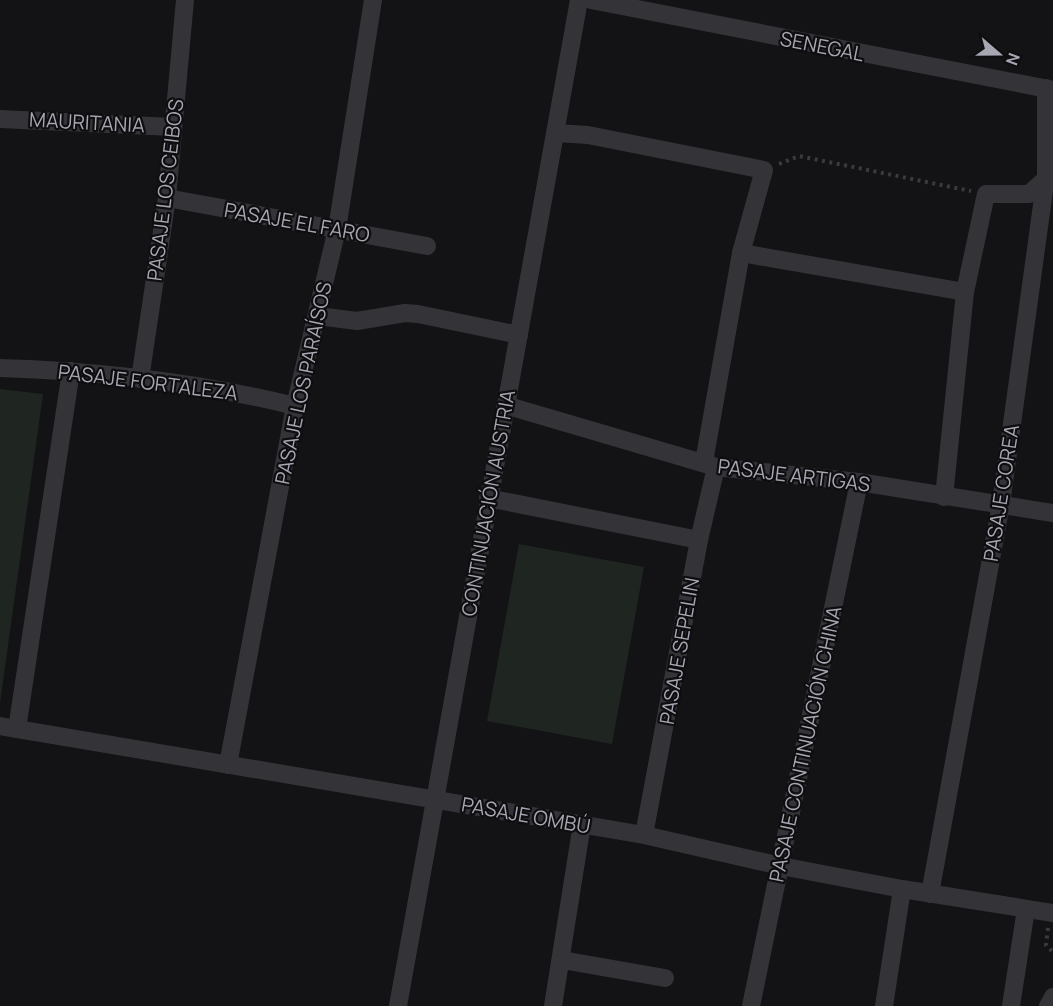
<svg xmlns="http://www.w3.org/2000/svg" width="1053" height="1006" viewBox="0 0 1053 1006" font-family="Manrope,sans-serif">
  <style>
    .green { fill: #1f2621 }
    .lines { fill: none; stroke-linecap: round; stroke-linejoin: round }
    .path { stroke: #3a3a3f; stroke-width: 4; stroke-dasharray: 3 4.5; stroke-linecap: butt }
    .minor { stroke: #343438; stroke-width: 18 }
    .labels { text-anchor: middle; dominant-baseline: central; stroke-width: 4.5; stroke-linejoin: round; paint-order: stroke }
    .street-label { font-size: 20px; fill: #a6a7b2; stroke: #0e0d0f }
  </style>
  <rect width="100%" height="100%" fill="#131214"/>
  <!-- green -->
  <g class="green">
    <polygon points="0,389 43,394 0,703"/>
    <polygon points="519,544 644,567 612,744 487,721"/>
  </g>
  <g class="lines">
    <!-- path -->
    <g class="path">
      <polyline points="779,164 799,156 971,191"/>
      <polyline points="1048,928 1046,945 1053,952"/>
    </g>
    <!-- minor -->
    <g class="minor">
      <polyline points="591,0 1053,90"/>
      <polyline points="0,119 173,127"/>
      <polyline points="556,133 588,135 764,170 741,253 704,462"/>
      <polyline points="167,198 427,246"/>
      <polyline points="741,253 965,292"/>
      <polyline points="318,316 357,321 405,313 418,314 519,335"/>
      <path d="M0 368C99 371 198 382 295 406"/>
      <polyline points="140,379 167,198 185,0"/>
      <polyline points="505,405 716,467 859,482 1053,513"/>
      <polyline points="944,497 965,292 986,194 1029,194 1048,177"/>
      <polyline points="488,498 699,540"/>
      <polyline points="0,726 644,835 781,866 902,889 1053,913"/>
      <polyline points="17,729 71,371"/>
      <polyline points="228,765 295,406 337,229 373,0"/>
      <polyline points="644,835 699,540 716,467"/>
      <polyline points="930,894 1001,504 1046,176 1046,88"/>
      <polyline points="562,960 665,978"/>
      <polyline points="398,1006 579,0"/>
      <polyline points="553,1006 582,824"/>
      <polyline points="751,1006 859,482"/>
      <polyline points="884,1006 902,889"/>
      <polyline points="1011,1006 1026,909"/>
      <polyline points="1048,1006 1053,997"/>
    </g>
  </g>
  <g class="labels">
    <!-- street labels -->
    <g class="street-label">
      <text transform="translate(822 46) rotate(11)">SENEGAL</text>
      <text transform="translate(87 122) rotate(3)">MAURITANIA</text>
      <text transform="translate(165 190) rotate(-83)">PASAJE LOS CEIBOS</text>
      <text transform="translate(297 222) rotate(10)">PASAJE EL FARO</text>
      <text transform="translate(148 382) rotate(7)">PASAJE FORTALEZA</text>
      <text transform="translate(303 383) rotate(-78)">PASAJE LOS PARAÍSOS</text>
      <text transform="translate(794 475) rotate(7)">PASAJE ARTIGAS</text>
      <text transform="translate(1001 493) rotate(-81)">PASAJE COREA</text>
      <text transform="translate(488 503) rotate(-80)">CONTINUACIÓN AUSTRIA</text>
      <text transform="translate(679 651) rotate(-80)">PASAJE SEPELIN</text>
      <text transform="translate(805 744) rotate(-78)">PASAJE CONTINUACIÓN CHINA</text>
      <text transform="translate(526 815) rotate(10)">PASAJE OMBÚ</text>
    </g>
  </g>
  <!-- north arrow -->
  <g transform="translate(999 54) rotate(110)" stroke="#0e0d0f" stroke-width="4.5" paint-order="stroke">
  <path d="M0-4.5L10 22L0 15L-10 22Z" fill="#a6a7b2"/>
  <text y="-9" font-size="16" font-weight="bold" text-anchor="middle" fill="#a6a7b2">N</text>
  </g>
</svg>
